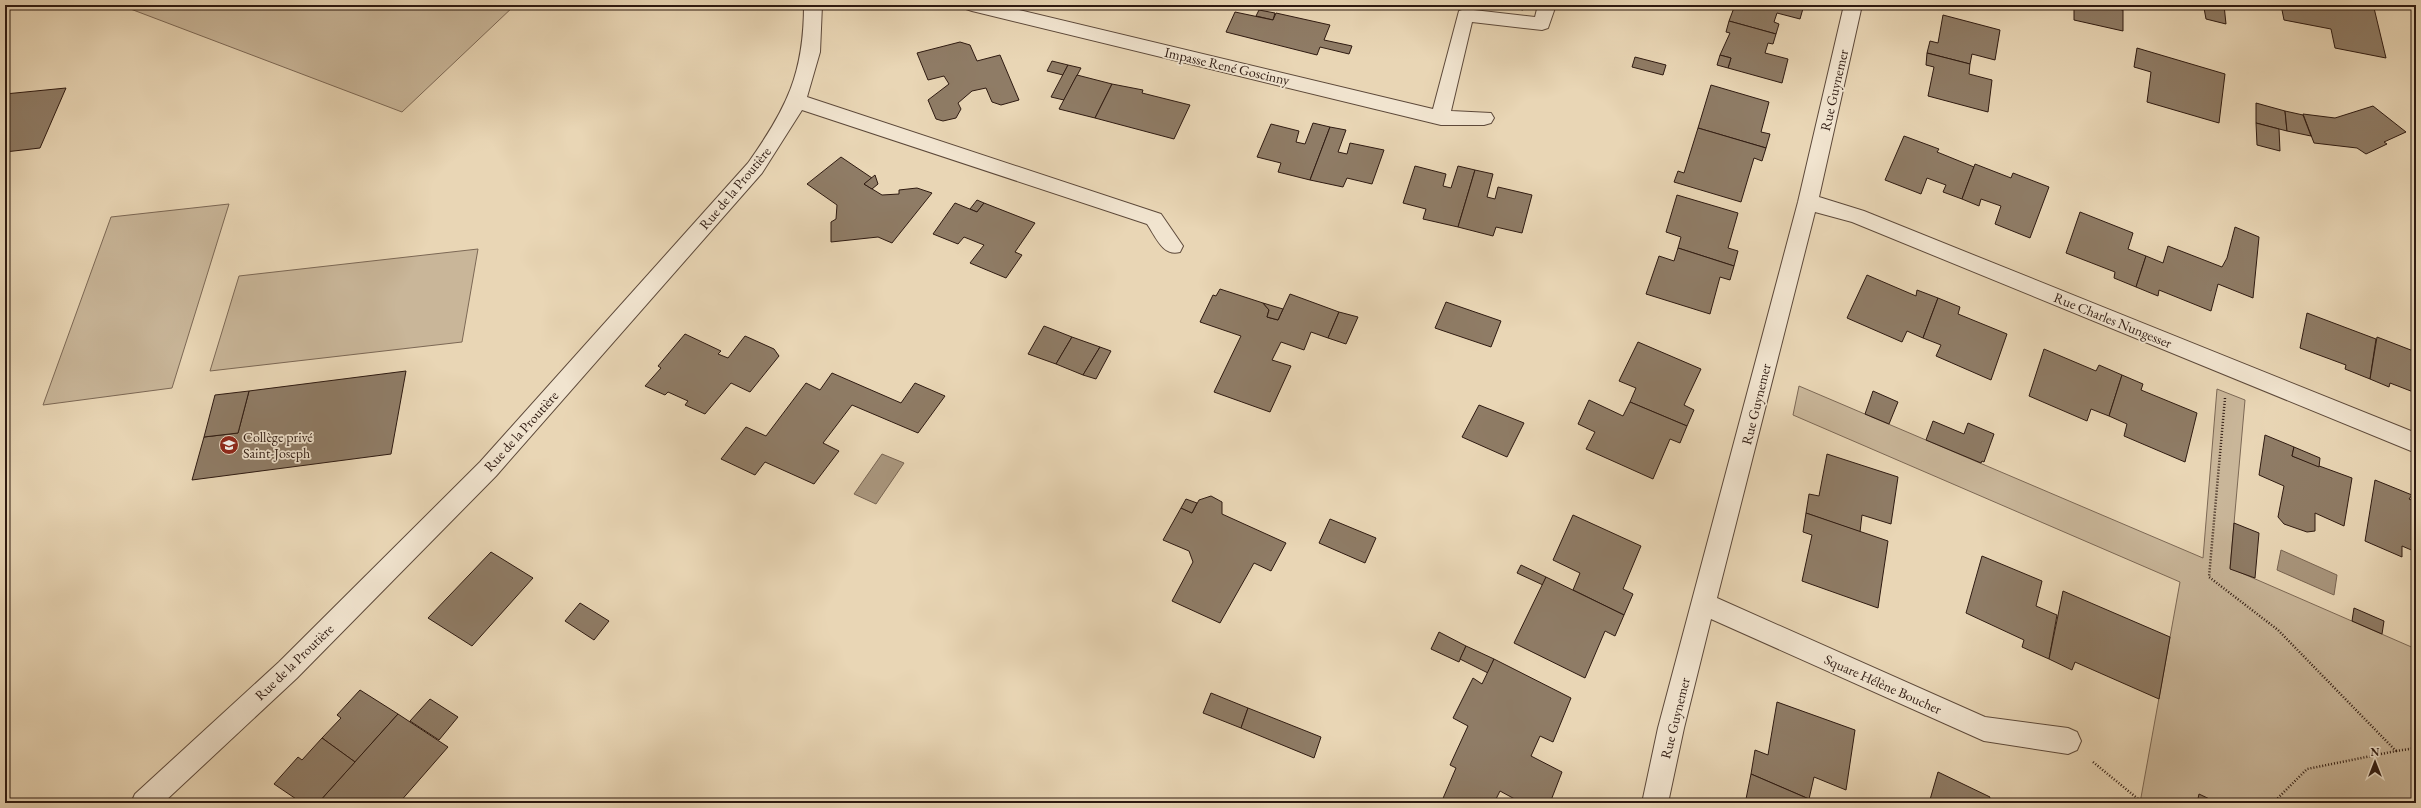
<svg xmlns="http://www.w3.org/2000/svg" width="2421" height="808" viewBox="0 0 2421 808" font-family="'EB Garamond',serif">
  <style>
    .green { fill: #c9b699; stroke: #7c6855 }
    .water { fill: #a9967d; stroke: #786452 }
    .building { fill: #8f7c66; stroke: #2e1a11 }
    .lines { fill: none; stroke-linecap: round; stroke-linejoin: round }
    .minor-casing { stroke: #5d493a; stroke-width: 2 }
    .path { stroke: #2e1a11; stroke-width: 2.5; stroke-dasharray: 1 2; stroke-linecap: butt }
    .minor { fill: #f1e4cf; fill-rule: evenodd }
    .labels { text-anchor: middle; dominant-baseline: central; stroke-width: 3.5; stroke-linejoin: round; paint-order: stroke }
    .street-label { font-size: 14px; fill: #2e1a11; stroke: #f1e4cf }
    .poi-label { font-size: 14px; fill: #2e1a11; stroke: #f1e4cf; text-anchor: start }
  </style>
  <rect width="100%" height="100%" fill="#e9d6b5"/>
  <filter id="stains"><feTurbulence type="fractalNoise" baseFrequency=".005" numOctaves="4"/><feColorMatrix values="0 0 0 0 .2 0 0 0 0 .09 0 0 0 0 .02 0 0 0 .5 -.17"/></filter>
  <radialGradient id="worn" r=".72"><stop offset=".6" stop-color="#630" stop-opacity="0"/><stop offset="1" stop-color="#630" stop-opacity=".3"/></radialGradient>
  <!-- green -->
  <g class="green">
    <polygon points="120,5 515,5 402,112"/>
    <polygon points="229,204 172,388 43,405 111,217"/>
    <polygon points="478,249 462,342 210,371 239,276"/>
    <polygon points="1799,386 2203,558 2217,389 2245,400 2230,568 2416,649 2416,803 2140,803 2180,582 1793,415"/>
  </g>
  <!-- water -->
  <g class="water">
    <polygon points="882,454 904,463 876,504 854,494"/>
    <polygon points="2281,550 2337,575 2334,595 2277,570"/>
  </g>
  <!-- building -->
  <g class="building">
    <polygon points="1498,5 1525,5 1523,10"/>
    <polygon points="1735,5 1804,5 1800,19 1777,13 1774,22 1779,24 1776,34 1729,21"/>
    <polygon points="2074,5 2102,5 2123,10 2123,31 2074,20"/>
    <polygon points="2102,5 2123,5 2123,10"/>
    <polygon points="2191,5 2224,5 2226,24 2206,19 2204,8"/>
    <polygon points="2281,5 2357,5 2374,8 2386,58 2335,48 2331,29 2284,20"/>
    <polygon points="1259,10 1275,13 1273,20 1256,16"/>
    <polygon points="1235,12 1273,20 1276,13 1330,25 1324,40 1352,46 1349,54 1320,47 1317,55 1226,32"/>
    <polygon points="1943,15 2000,30 1995,60 1972,54 1970,64 1927,53 1930,41 1938,43"/>
    <polygon points="1729,21 1776,34 1773,44 1768,43 1765,53 1788,59 1782,83 1728,68 1731,58 1720,55 1730,33 1726,32"/>
    <polygon points="960,42 970,45 977,61 1000,55 1019,100 1001,105 992,102 986,88 972,91 958,103 961,109 956,118 943,121 936,119 928,100 949,84 944,76 928,80 917,53"/>
    <polygon points="2137,48 2225,74 2219,123 2147,102 2151,72 2134,67"/>
    <polygon points="1927,53 1970,64 1969,74 1992,80 1988,112 1928,96 1934,67 1926,65"/>
    <polygon points="1720,55 1731,58 1728,68 1717,65"/>
    <polygon points="1635,57 1666,65 1663,75 1632,67"/>
    <polygon points="1052,61 1068,65 1063,75 1047,71"/>
    <polygon points="1068,65 1081,68 1064,100 1051,97"/>
    <polygon points="1077,75 1112,84 1095,118 1059,109"/>
    <polygon points="1112,84 1143,90 1142,93 1190,105 1174,139 1095,118"/>
    <polygon points="1711,85 1769,102 1761,132 1770,134 1766,148 1698,128"/>
    <polygon points="66,88 40,148 5,152 5,94"/>
    <polygon points="2256,103 2285,111 2287,131 2256,123"/>
    <polygon points="2373,106 2406,132 2384,142 2387,144 2366,154 2357,148 2314,143 2303,114 2335,118"/>
    <polygon points="2285,111 2303,115 2311,136 2287,131"/>
    <polygon points="1313,123 1330,127 1310,180 1278,172 1281,163 1257,157 1271,124 1299,131 1296,142 1305,144"/>
    <polygon points="2256,123 2279,129 2280,151 2257,145"/>
    <polygon points="1330,127 1346,130 1338,152 1347,154 1350,143 1384,150 1372,184 1347,178 1343,187 1310,180"/>
    <polygon points="1698,128 1766,148 1762,161 1754,158 1741,202 1674,182 1678,171 1684,173"/>
    <polygon points="1904,136 1939,149 1937,152 1974,167 1962,199 1943,192 1946,185 1927,178 1921,194 1885,180"/>
    <polygon points="841,157 872,178 864,184 882,195 899,194 899,190 917,188 932,193 892,243 878,237 831,242 831,222 836,219 837,205 807,184"/>
    <polygon points="1975,164 2011,178 2013,173 2049,187 2030,238 1995,224 2001,206 1981,199 1979,206 1962,199"/>
    <polygon points="1415,166 1446,174 1443,186 1451,188 1458,166 1475,170 1458,227 1423,219 1426,209 1403,203"/>
    <polygon points="1475,170 1493,174 1487,197 1495,199 1498,187 1532,195 1522,233 1496,227 1493,236 1458,227"/>
    <polygon points="875,175 878,184 872,189 864,184"/>
    <polygon points="1677,195 1738,213 1728,248 1738,251 1734,266 1678,248 1681,237 1666,232"/>
    <polygon points="977,200 984,203 977,212 970,209"/>
    <polygon points="955,203 977,212 984,203 1035,223 1015,252 1022,255 1006,278 970,263 984,245 964,237 958,244 933,234"/>
    <polygon points="2080,212 2133,233 2128,249 2146,256 2136,287 2114,278 2115,272 2066,253"/>
    <polygon points="2235,227 2259,237 2253,298 2218,284 2211,311 2159,290 2158,296 2136,287 2146,256 2163,263 2168,246 2222,267 2227,258"/>
    <polygon points="1678,248 1734,266 1730,280 1720,277 1710,314 1646,294 1659,256 1674,261"/>
    <polygon points="1867,275 1916,296 1917,290 1938,298 1923,338 1907,331 1902,342 1847,318"/>
    <polygon points="1220,289 1263,303 1269,310 1267,317 1278,320 1290,294 1339,312 1328,338 1311,332 1304,350 1281,342 1272,360 1291,366 1270,412 1214,392 1241,336 1200,322 1213,295 1216,296"/>
    <polygon points="1938,298 1960,307 1958,314 2007,334 1991,380 1936,356 1941,345 1923,338"/>
    <polygon points="1446,302 1501,321 1491,347 1435,328"/>
    <polygon points="1263,303 1283,309 1278,320 1267,317 1269,310"/>
    <polygon points="1339,312 1358,317 1346,344 1328,338"/>
    <polygon points="2307,313 2376,339 2370,379 2345,369 2346,365 2300,348"/>
    <polygon points="1044,326 1072,337 1056,364 1028,354"/>
    <polygon points="685,334 721,351 718,354 728,358 745,336 774,349 779,356 750,392 731,383 705,414 685,405 688,401 668,392 665,395 645,386 661,368 658,366"/>
    <polygon points="1072,337 1100,347 1083,375 1056,364"/>
    <polygon points="2377,337 2416,352 2416,393 2390,383 2389,387 2370,379"/>
    <polygon points="1638,342 1701,369 1684,405 1694,410 1687,426 1630,402 1636,388 1619,381"/>
    <polygon points="1100,347 1111,351 1096,379 1083,375"/>
    <polygon points="2044,349 2096,371 2099,365 2122,375 2109,416 2091,409 2087,421 2029,396"/>
    <polygon points="406,371 391,454 192,480 204,437 238,433 249,391"/>
    <polygon points="832,373 901,403 915,383 945,396 918,433 852,405 823,443 839,451 814,484 765,462 755,475 721,459 746,427 766,436 806,383 820,390"/>
    <polygon points="2122,375 2143,384 2141,390 2197,413 2185,462 2124,436 2127,424 2109,416"/>
    <polygon points="249,391 238,433 204,437 215,395"/>
    <polygon points="1873,391 1898,402 1889,424 1865,414"/>
    <polygon points="1589,400 1623,416 1630,402 1687,426 1680,443 1670,439 1653,479 1586,449 1595,432 1578,424"/>
    <polygon points="1479,405 1524,423 1507,457 1462,437"/>
    <polygon points="1933,421 1964,434 1968,423 1994,434 1984,462 1982,461 1981,463 1926,440"/>
    <polygon points="2265,435 2294,447 2292,456 2352,478 2344,526 2315,513 2315,531 2307,532 2284,524 2278,517 2284,486 2259,475"/>
    <polygon points="2294,447 2320,458 2319,467 2292,456"/>
    <polygon points="1827,454 1898,477 1891,524 1862,515 1860,532 1806,513 1809,494 1819,496"/>
    <polygon points="2375,480 2412,495 2409,499 2416,502 2416,552 2402,546 2402,557 2365,541"/>
    <polygon points="1211,496 1222,502 1222,514 1286,543 1271,571 1254,563 1220,623 1172,601 1193,562 1189,551 1163,540 1181,508 1192,513 1199,500"/>
    <polygon points="1186,499 1197,503 1192,513 1181,508"/>
    <polygon points="1806,513 1888,541 1878,608 1802,581 1812,535 1803,532"/>
    <polygon points="1573,515 1641,546 1623,589 1633,594 1624,615 1573,590 1580,573 1553,560"/>
    <polygon points="1330,519 1376,538 1365,563 1319,543"/>
    <polygon points="2234,523 2259,533 2255,578 2230,569"/>
    <polygon points="491,552 533,578 472,646 428,618"/>
    <polygon points="1982,556 2042,581 2036,606 2057,615 2049,659 2022,647 2024,640 1966,613"/>
    <polygon points="1521,565 1546,577 1543,585 1517,573"/>
    <polygon points="1546,577 1624,615 1615,636 1605,631 1585,678 1514,643"/>
    <polygon points="2063,591 2170,637 2159,699 2075,662 2072,670 2049,659"/>
    <polygon points="580,603 609,621 594,640 565,621"/>
    <polygon points="2354,608 2384,621 2382,634 2352,621"/>
    <polygon points="1439,632 1466,646 1459,662 1431,649"/>
    <polygon points="1466,646 1494,659 1488,673 1460,659"/>
    <polygon points="1494,659 1571,698 1553,742 1540,736 1531,756 1562,772 1550,803 1522,803 1500,791 1494,803 1441,803 1456,768 1450,765 1468,726 1453,718 1473,678 1482,684"/>
    <polygon points="360,690 398,714 355,762 322,738 341,718 337,715"/>
    <polygon points="1211,693 1248,708 1241,728 1203,713"/>
    <polygon points="430,699 458,717 439,740 410,721"/>
    <polygon points="1777,702 1855,730 1846,790 1814,777 1809,799 1751,774 1755,750 1768,755"/>
    <polygon points="1248,708 1321,737 1314,758 1241,728"/>
    <polygon points="398,714 448,747 399,803 318,803"/>
    <polygon points="322,738 355,762 318,803 302,803 274,784 298,757 302,760"/>
    <polygon points="1938,772 1990,797 1988,803 1929,803"/>
    <polygon points="1751,774 1809,799 1809,803 1757,803 1746,799"/>
    <polygon points="2199,794 2218,803 2197,803"/>
  </g>
  <g class="lines">
    <defs>
      <g id="minor">
        <path d="M804 5H822L820 52 807 97 1161 214 1183 246 1180 252C1163 257 1156 237 1147 224L802 110 762 173 496 476 297 678 163 803H131L135 794 279 662 480 462 748 163C787 108 804 73 804 5Z"/>
        <polygon points="963,5 998,5 1433,109 1459,11 1465,9 1535,17 1538,5 1556,5 1548,28 1542,30 1472,22 1451,111 1491,113 1494,118 1491,123 1484,125 1441,125 972,11 966,9"/>
        <polygon points="1844,5 1862,5 1819,197 1864,211 2416,433 2416,453 1852,222 1815,212 1717,598 1985,717 2068,728 2077,732 2081,741 2077,750 2068,754 1984,741 1711,619 1684,728 1668,803 1642,803 1658,728 1798,202"/>
      </g>
    </defs>
    <!-- minor casing -->
    <use href="#minor" class="minor-casing"/>
    <!-- path -->
    <g class="path">
      <polyline points="2225,398 2209,577 2278,630 2396,751 2307,769 2273,803"/>
      <polyline points="2396,751 2416,748"/>
      <polyline points="2093,762 2143,803"/>
    </g>
    <!-- minor -->
    <use href="#minor" class="minor"/>
  </g>
  <!-- icons -->
  <defs>
    <symbol id="school-disc" viewBox="-11 -11 22 22"><circle r="9.5" fill="#8f2418" stroke="#f1e4cf"/><path d="M0-5L7-2L0 1L-7-2ZM-4 1L0 2.5L4 1V4Q0 6-4 4Z" fill="#fff"/></symbol>
  </defs>
  <g fill-rule="evenodd">
    <use href="#school-disc" x="218" y="434" width="22" height="22"/>
  </g>
  <g class="labels">
    <!-- street labels -->
    <g class="street-label">
      <text transform="translate(1227 66) rotate(13)">Impasse René Goscinny</text>
      <text transform="translate(1834 90) rotate(-77)">Rue Guynemer</text>
      <text transform="translate(735 188) rotate(-50)">Rue de la Proutière</text>
      <text transform="translate(2113 320) rotate(22)">Rue Charles Nungesser</text>
      <text transform="translate(1756 404) rotate(-76)">Rue Guynemer</text>
      <text transform="translate(521 431) rotate(-48)">Rue de la Proutière</text>
      <text transform="translate(294 662) rotate(-44)">Rue de la Proutière</text>
      <text transform="translate(1883 684) rotate(24)">Square Hélène Boucher</text>
      <text transform="translate(1675 718) rotate(-76)">Rue Guynemer</text>
    </g>
    <!-- poi labels -->
    <g class="poi-label">
      <text x="243" y="437">Collège privé<tspan x="243" dy="16">Saint-Joseph</tspan></text>
    </g>
  </g>
  <!-- margin -->
  <rect width="2421" height="808" fill="none" stroke="#e9d6b5" stroke-width="20"/>
  <rect x="6" y="6" width="2409" height="796" fill="none" stroke="#2e1a11" stroke-width="2"/>
  <rect x="10" y="10" width="2401" height="788" fill="none" stroke="#2e1a11"/>
  <!-- north arrow -->
  <g transform="translate(2375 762)" stroke="#f1e4cf" stroke-width="3" paint-order="stroke">
  <path d="M0-3L7 15L0 10L-7 15Z" fill="#2e1a11"/>
  <text y="-6" font-size="11" font-weight="bold" text-anchor="middle" fill="#2e1a11">N</text>
  </g>
  <rect width="100%" height="100%" filter="url(#stains)"/>
  <rect width="100%" height="100%" fill="url(#worn)"/>
</svg>
